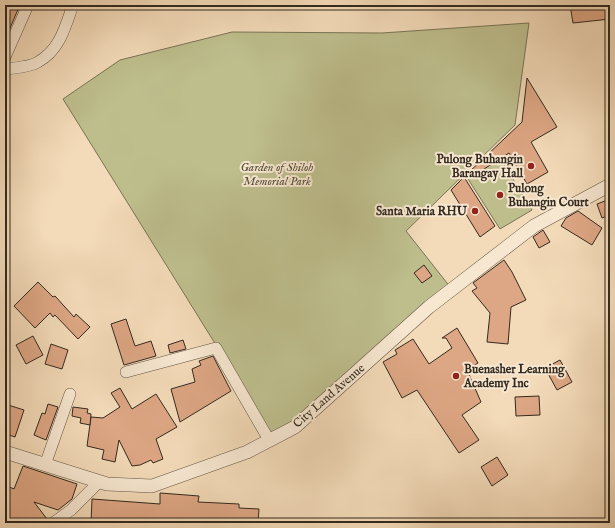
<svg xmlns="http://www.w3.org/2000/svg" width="615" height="528" viewBox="0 0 615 528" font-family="'IM FELL English',serif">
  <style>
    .green { fill: #bebe8d; stroke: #787456 }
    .building { fill: #dda684; stroke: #332a1f }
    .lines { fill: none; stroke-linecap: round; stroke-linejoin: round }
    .minor-casing { stroke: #635645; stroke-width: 12 }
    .tertiary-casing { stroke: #635645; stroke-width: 14 }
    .minor { stroke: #f7e7d1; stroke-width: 11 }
    .tertiary { stroke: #f7e7d1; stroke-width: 13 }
    .poi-dot { fill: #8f2418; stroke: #f7e7d1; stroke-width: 1.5 }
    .labels { text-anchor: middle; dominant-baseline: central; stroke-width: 4; stroke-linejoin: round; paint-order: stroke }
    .poi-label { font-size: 12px; font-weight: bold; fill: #332a1f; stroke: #f7e7d1; text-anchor: end }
    .park-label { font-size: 12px; font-style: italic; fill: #564f3a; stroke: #f7e7d1 }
    .street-label { font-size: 12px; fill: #332a1f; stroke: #f7e7d1 }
  </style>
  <rect width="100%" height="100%" fill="#f3dab8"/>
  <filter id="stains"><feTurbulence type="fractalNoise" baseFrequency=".005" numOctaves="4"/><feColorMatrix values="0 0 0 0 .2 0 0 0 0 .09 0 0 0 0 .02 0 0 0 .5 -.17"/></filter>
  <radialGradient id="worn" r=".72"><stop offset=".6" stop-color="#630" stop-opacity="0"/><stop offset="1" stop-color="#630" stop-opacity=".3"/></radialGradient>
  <!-- green -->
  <g class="green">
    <polygon points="529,23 515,125 406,231 451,288 269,440 239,382 63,99 120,60 232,32 382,33"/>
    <polygon points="500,158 532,210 500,229 468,179"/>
  </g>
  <!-- building -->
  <g class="building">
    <polygon points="5,5 19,7 5,40"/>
    <polygon points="570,5 590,5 590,7 610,5 610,19 573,23"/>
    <polygon points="527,78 557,127 531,142 548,172 527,184 509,153 470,178 467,174 522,122"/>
    <polygon points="464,177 495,226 480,237 451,190"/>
    <polygon points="610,199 610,215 602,218 597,204"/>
    <polygon points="578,211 602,228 592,245 561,226 566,218"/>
    <polygon points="543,230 550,242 539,248 533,237"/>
    <polygon points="504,260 512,272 526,300 511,307 508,344 487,342 490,313 472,291 477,288 473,283"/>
    <polygon points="424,265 432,276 422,283 414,273"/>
    <polygon points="38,282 53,297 55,296 74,317 76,314 90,327 78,339 55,315 53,317 50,313 35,328 14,306"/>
    <polygon points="126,319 135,346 151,341 156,356 124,365 111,324"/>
    <polygon points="457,328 478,363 467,370 481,402 462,415 479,440 459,453 417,390 402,398 383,362 397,354 395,350 413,339 429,364 452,348 446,338 442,338"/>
    <polygon points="33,336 43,355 26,364 16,345"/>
    <polygon points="183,340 186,349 170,353 168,345"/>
    <polygon points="51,344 68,350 62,369 45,364"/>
    <polygon points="213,356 231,391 180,422 171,389 195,382 192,369 201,365 199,361"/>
    <polygon points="560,360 572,382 557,390 545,368"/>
    <polygon points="120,388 132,409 156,394 177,427 156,439 163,459 153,463 151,460 140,465 132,466 119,440 115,462 102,459 104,450 87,446 91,417 103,418 120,407 111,393"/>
    <polygon points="539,396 540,415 516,416 515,397"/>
    <polygon points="5,404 24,410 15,437 6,434 8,428 5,427"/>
    <polygon points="48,404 58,407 46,440 34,435 42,413 45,414"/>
    <polygon points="73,407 88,409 87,413 91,414 90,425 80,423 81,418 72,416"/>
    <polygon points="497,457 508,475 492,486 481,467"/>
    <polygon points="23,466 77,484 72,499 58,510 34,502 47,519 42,523 5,523 5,493 7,486 14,489"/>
    <polygon points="160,493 199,496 198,502 239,504 239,508 259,509 258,523 91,523 92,499 160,504"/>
  </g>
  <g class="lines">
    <defs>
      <g id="minor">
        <polyline points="5,57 28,5"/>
        <path d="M5 69C15 68 30 67 38 62 60 50 65 27 73 5"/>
        <polyline points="126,372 216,348 269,440"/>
        <polyline points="45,465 70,394"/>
        <polyline points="53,523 71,510 99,482"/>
      </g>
      <polyline id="tertiary" points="5,452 107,484 152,486 247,452 295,427 429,307 534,226 610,185"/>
    </defs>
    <!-- minor casing -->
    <use href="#minor" class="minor-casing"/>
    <!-- tertiary casing -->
    <use href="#tertiary" class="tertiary-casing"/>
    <!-- minor -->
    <use href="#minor" class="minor"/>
    <!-- tertiary -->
    <use href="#tertiary" class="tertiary"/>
  </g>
  <!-- markers -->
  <g class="poi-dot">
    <circle cx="531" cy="166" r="4"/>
    <circle cx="500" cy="195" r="4"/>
    <circle cx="475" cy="211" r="4"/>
    <circle cx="456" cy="376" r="4"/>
  </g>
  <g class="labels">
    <!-- poi labels -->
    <g class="poi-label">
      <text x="523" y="159">Pulong Buhangin<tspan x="523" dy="14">Barangay Hall</tspan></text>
      <text x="508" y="188" text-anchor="start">Pulong<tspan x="508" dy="14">Buhangin Court</tspan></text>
      <text x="467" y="211">Santa Maria RHU</text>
      <text x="464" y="369" text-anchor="start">Buenasher Learning<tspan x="464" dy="14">Academy Inc</tspan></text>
    </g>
    <!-- park labels -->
    <g class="park-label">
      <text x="277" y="167">Garden of Shiloh<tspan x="277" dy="14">Memorial Park</tspan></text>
    </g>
    <!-- street labels -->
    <g class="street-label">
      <text transform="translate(329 396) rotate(-41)">City Land Avenue</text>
    </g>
  </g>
  <!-- margin -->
  <rect width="615" height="528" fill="none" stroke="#f3dab8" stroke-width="20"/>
  <rect x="6" y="6" width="603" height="516" fill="none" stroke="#332a1f" stroke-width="2"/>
  <rect x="10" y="10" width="595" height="508" fill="none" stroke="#332a1f"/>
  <rect width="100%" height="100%" filter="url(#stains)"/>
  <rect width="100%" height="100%" fill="url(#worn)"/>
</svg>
